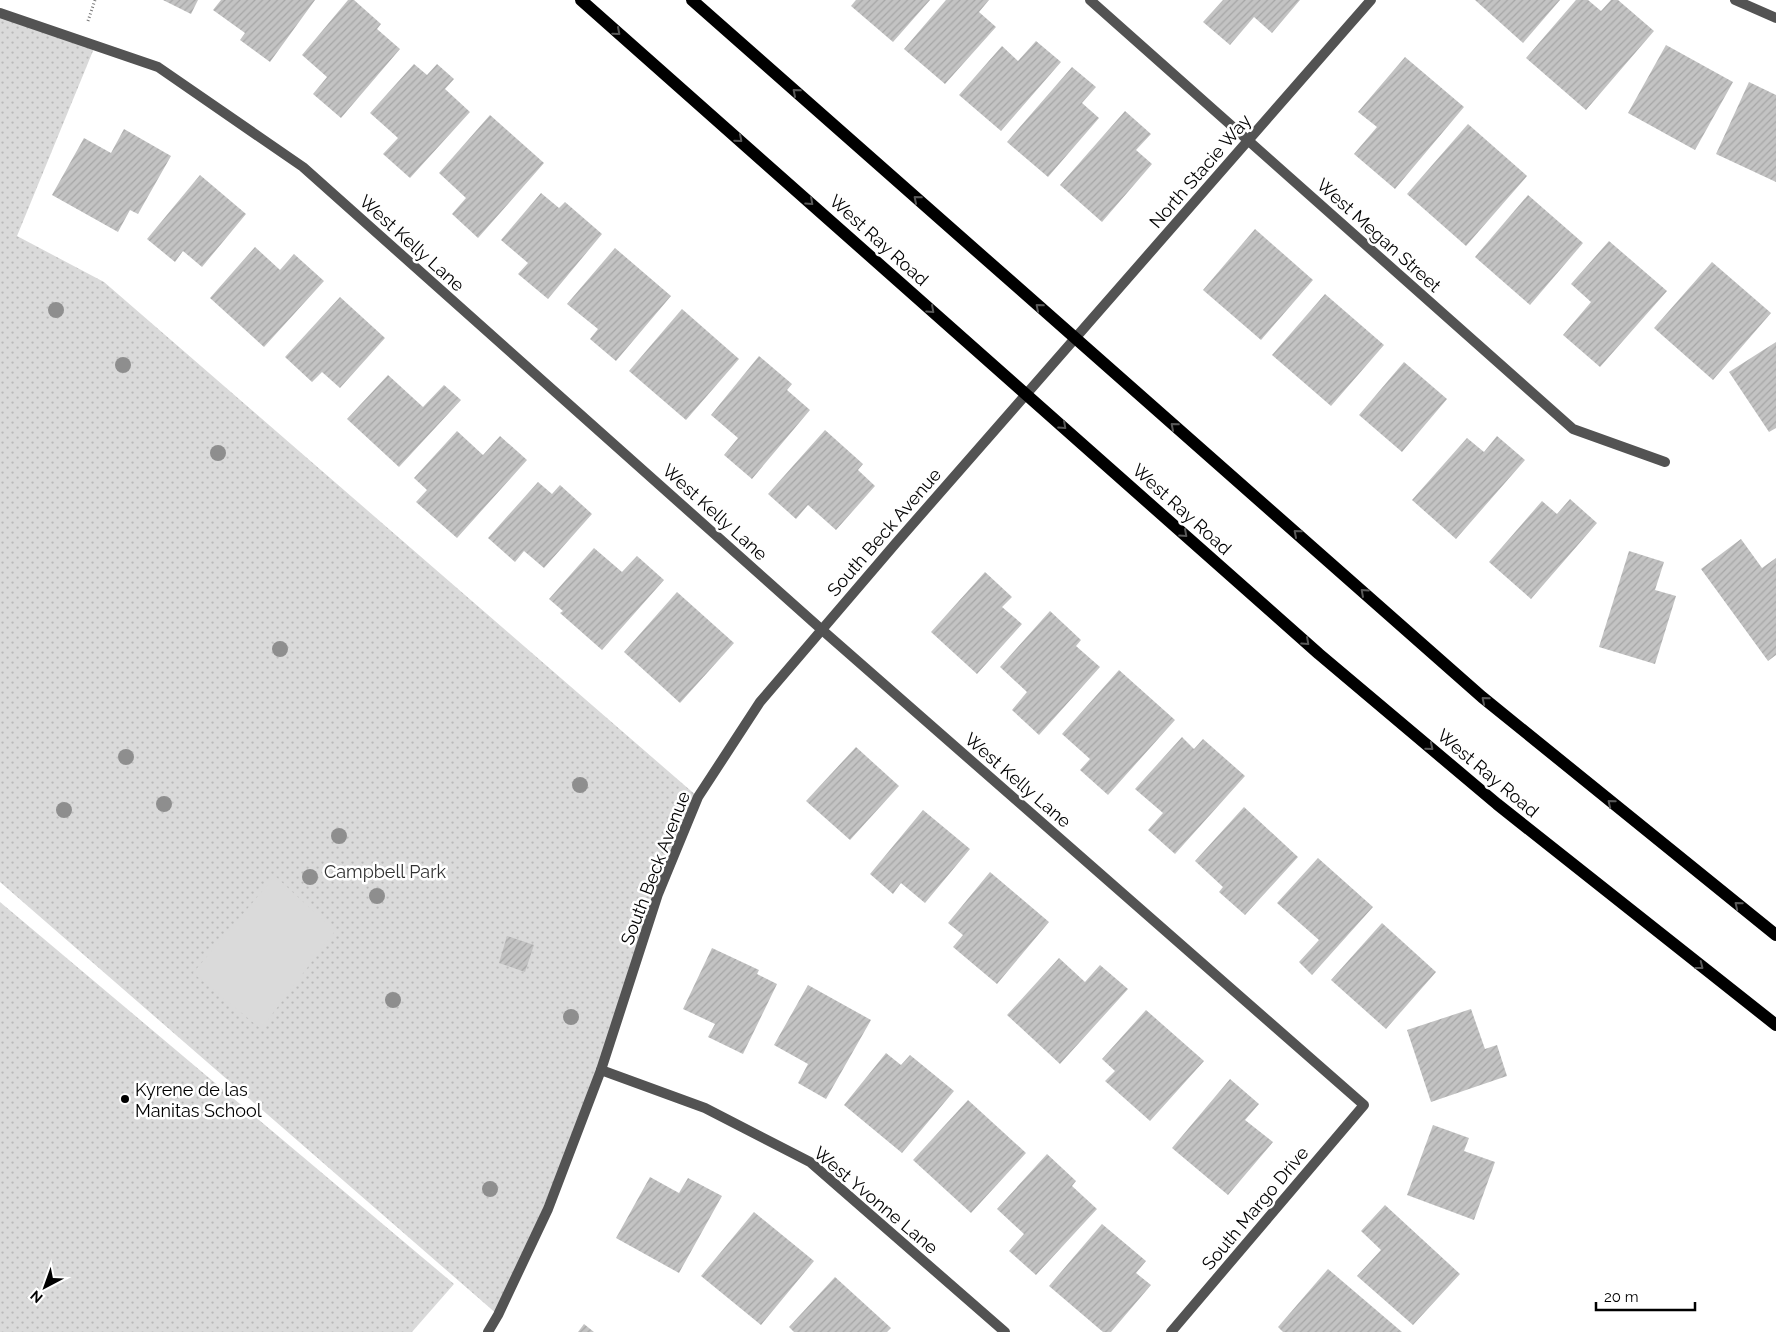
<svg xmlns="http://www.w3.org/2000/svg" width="1776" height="1332" viewBox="0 0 1776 1332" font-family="Raleway,sans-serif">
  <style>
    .grass { fill: url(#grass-dots) }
    .pitch { fill: #dadada }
    .building { fill: url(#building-hatch) }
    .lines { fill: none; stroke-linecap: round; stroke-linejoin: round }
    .path { stroke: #757575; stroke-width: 3; stroke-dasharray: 1 2.5; stroke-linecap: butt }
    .minor { stroke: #535353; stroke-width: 10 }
    .primary { stroke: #000; stroke-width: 12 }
    .tree { fill: #8e8e8e }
    .oneway { stroke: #595959 }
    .poi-dot { fill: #000; stroke: #fff; stroke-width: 2 }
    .labels { text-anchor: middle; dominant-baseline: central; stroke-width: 5; stroke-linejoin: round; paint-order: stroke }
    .street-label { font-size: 18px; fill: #000; stroke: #fff }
    .park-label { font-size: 18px; fill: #313131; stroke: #fff }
    .poi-label { font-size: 18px; fill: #000; stroke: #fff; text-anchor: start }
  </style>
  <defs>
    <pattern id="grass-dots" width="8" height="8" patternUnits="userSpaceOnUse" patternTransform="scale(1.25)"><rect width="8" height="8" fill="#dadada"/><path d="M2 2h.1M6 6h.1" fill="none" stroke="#b9b9b9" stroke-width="1.8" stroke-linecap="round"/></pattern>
    <pattern id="building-hatch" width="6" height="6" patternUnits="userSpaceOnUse" patternTransform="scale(1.25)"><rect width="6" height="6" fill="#c3c3c3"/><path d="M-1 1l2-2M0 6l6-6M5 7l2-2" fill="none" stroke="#a6a6a6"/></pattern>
  </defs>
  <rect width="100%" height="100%" fill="#fff"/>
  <!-- grass -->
  <g class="grass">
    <polygon points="0,13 95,46 17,236 104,282 698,797 658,894 601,1070 498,1315 0,882"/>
    <polygon points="0,902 454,1284 412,1332 0,1332"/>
  </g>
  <!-- pitch -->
  <polygon class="pitch" points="275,876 335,931 261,1029 193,973"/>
  <!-- building -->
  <g class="building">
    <polygon points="163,0 198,0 191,14"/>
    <polygon points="221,0 315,0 270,62 240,40 245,33 213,10"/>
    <polygon points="348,0 354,0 381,24 377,29 400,49 341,118 313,94 327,77 302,55"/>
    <polygon points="856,0 930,0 893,42 851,6"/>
    <polygon points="946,0 989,0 979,12 996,27 945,84 904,49"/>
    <polygon points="1223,0 1300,0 1272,33 1254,17 1230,45 1203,22"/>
    <polygon points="1475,0 1560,0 1523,43"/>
    <polygon points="1576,0 1588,0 1601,11 1611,0 1618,0 1654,31 1586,110 1526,58"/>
    <polygon points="1036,41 1061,62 1001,131 959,95 1002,46 1018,61"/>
    <polygon points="1666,45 1733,82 1695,150 1628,113"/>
    <polygon points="1405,57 1464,107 1395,189 1354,154 1377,127 1358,112"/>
    <polygon points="414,64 427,75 437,64 454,79 445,89 470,112 410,178 383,154 398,138 370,113"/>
    <polygon points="1072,67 1096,87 1082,103 1099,118 1048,177 1007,142"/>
    <polygon points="1749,82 1776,95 1776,182 1716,154"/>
    <polygon points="1125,111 1151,134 1136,150 1152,164 1102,222 1060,185"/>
    <polygon points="490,115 544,163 478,238 452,214 466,198 439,173"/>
    <polygon points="1468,124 1527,176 1466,246 1407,194"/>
    <polygon points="124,129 171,156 138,214 130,210 118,232 52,195 84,138 111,153"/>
    <polygon points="200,175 246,214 202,267 183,251 175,262 147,239"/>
    <polygon points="541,193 559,208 565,202 602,234 548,299 518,274 528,263 501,240"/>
    <polygon points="1528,195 1583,243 1530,305 1475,257"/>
    <polygon points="1255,229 1313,280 1261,340 1203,290"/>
    <polygon points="1609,241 1667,291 1600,367 1563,335 1591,302 1571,284"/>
    <polygon points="255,247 280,270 294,254 324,281 264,347 210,298"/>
    <polygon points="615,248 671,296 616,361 590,339 598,329 567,304"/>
    <polygon points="1712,262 1771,313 1713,380 1654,328"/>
    <polygon points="1325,294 1384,345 1331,406 1272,355"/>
    <polygon points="340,297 385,338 340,388 322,372 312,382 285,357"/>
    <polygon points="682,309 739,359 686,420 629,371"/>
    <polygon points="1776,342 1776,428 1769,432 1729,372"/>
    <polygon points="759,356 792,384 787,390 810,410 752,479 724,455 738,438 711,415"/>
    <polygon points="1404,362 1447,399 1402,452 1359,415"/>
    <polygon points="388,375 423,407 444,385 461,400 399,467 347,419"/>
    <polygon points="825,430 863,464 858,470 875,486 836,530 808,505 796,519 768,494"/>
    <polygon points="457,431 483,455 500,436 527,460 457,538 416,502 427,490 414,478"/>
    <polygon points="1497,436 1525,460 1456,539 1412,500 1467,438 1484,452"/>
    <polygon points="538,482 552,494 560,485 592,514 544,568 524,551 515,562 488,538"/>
    <polygon points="1570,499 1597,523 1531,599 1489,562 1542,501 1557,514"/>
    <polygon points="1741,539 1762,568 1776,558 1776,655 1768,661 1701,569"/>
    <polygon points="594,548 622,572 637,556 664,580 602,650 560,613 563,611 549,599"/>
    <polygon points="1629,551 1664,562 1655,590 1676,596 1655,664 1599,647"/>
    <polygon points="985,572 1012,597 1002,607 1022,624 977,674 931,632"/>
    <polygon points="677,592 734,643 680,703 624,652"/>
    <polygon points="1050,611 1081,640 1076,646 1100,667 1039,735 1012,710 1027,692 1000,667"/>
    <polygon points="1119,670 1175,720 1108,795 1080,770 1090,759 1062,734"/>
    <polygon points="1182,737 1194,749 1203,739 1245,776 1175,854 1148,830 1163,813 1135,789"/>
    <polygon points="856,747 899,786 850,840 806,801"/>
    <polygon points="1244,807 1298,857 1245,915 1219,892 1223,887 1195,861"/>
    <polygon points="923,810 970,849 925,903 901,883 893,894 870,874"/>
    <polygon points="1318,858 1373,907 1312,975 1299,962 1319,940 1277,903"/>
    <polygon points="990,872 1049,922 997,984 953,947 963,935 948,923"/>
    <polygon points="1382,923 1436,972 1386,1029 1331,980"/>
    <polygon points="507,936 534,945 525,972 499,963"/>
    <polygon points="712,948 759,970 757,974 777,984 743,1054 708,1037 715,1024 683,1009"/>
    <polygon points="1059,958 1085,982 1100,965 1128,989 1060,1064 1007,1015"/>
    <polygon points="808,985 871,1020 826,1099 798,1083 808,1064 774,1045"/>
    <polygon points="1471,1009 1485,1049 1497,1045 1507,1076 1431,1102 1407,1030"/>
    <polygon points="1146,1010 1204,1061 1150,1121 1105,1081 1115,1071 1102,1059"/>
    <polygon points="886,1053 901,1065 910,1055 954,1091 902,1153 844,1105"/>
    <polygon points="1230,1079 1259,1104 1245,1120 1273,1142 1228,1195 1172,1148"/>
    <polygon points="968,1100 1026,1153 971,1213 913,1160"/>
    <polygon points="1433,1125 1469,1138 1464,1151 1495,1162 1474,1220 1407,1195"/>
    <polygon points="1047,1154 1076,1181 1072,1186 1097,1209 1036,1275 1009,1251 1024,1234 997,1209"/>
    <polygon points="650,1177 679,1193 688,1178 722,1196 679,1273 616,1238"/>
    <polygon points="1385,1205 1460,1274 1413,1325 1357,1276 1381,1250 1361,1231"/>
    <polygon points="754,1212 814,1261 761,1325 701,1276"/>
    <polygon points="1102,1224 1146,1261 1136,1273 1151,1285 1111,1332 1103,1332 1049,1286"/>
    <polygon points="1328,1269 1402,1332 1283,1332 1278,1327"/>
    <polygon points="835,1277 891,1328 887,1332 794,1332 789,1327"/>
    <polygon points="584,1324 594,1332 578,1332"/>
  </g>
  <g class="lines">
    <!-- path -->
    <polyline class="path" points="88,21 95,0"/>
    <!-- minor -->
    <g class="minor">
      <polyline points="1090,0 1573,429 1665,462"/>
      <polyline points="1735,0 1776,18"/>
      <polyline points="0,13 158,67 303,167 821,629 1364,1105 1171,1332"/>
      <polyline points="601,1070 705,1108 810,1162 1005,1332"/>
      <polyline points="488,1332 498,1315 548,1209 601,1070 658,894 698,797 760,702 896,543 1371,0"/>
    </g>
    <!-- primary -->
    <g class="primary">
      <polyline points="581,0 1319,654 1497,804 1776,1025"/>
      <polyline points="692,0 1482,697 1776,935"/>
    </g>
  </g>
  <!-- trees -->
  <g class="tree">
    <circle cx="56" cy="310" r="8"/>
    <circle cx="123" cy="365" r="8"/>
    <circle cx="218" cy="453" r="8"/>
    <circle cx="280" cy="649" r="8"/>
    <circle cx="126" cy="757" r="8"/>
    <circle cx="580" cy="785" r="8"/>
    <circle cx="164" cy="804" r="8"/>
    <circle cx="64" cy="810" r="8"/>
    <circle cx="339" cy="836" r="8"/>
    <circle cx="310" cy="877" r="8"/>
    <circle cx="377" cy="896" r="8"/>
    <circle cx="393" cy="1000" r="8"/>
    <circle cx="571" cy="1017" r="8"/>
    <circle cx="490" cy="1189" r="8"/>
  </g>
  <!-- one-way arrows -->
  <defs><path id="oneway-chevron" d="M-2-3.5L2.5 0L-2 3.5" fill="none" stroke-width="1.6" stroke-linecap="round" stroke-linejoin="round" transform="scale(1.25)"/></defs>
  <g class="oneway">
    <use href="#oneway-chevron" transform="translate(617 32) rotate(41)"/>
    <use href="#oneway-chevron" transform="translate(796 92) rotate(-139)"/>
    <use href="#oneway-chevron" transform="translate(739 139) rotate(41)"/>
    <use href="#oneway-chevron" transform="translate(917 199) rotate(-139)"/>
    <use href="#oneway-chevron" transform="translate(810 202) rotate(42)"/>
    <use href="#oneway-chevron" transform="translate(1039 307) rotate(-139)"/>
    <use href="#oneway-chevron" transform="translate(931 310) rotate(42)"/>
    <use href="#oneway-chevron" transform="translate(1063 426) rotate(42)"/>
    <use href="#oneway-chevron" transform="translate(1174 426) rotate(-139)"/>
    <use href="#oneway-chevron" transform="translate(1297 533) rotate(-139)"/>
    <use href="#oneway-chevron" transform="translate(1184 534) rotate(42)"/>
    <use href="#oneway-chevron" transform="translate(1364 592) rotate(-138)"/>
    <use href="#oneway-chevron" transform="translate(1306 642) rotate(42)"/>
    <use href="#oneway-chevron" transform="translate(1485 700) rotate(-140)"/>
    <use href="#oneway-chevron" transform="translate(1430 747) rotate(40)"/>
    <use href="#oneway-chevron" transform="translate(1611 803) rotate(-141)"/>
    <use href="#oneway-chevron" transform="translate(1738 905) rotate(-141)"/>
    <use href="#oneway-chevron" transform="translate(1700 966) rotate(38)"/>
  </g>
  <!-- markers -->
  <circle class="poi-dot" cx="125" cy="1099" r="5"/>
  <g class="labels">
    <!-- street labels -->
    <g class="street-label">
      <text transform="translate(1200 171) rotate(-49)">North Stacie Way</text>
      <text transform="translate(1379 235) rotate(42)">West Megan Street</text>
      <text transform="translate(879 240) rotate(42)">West Ray Road</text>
      <text transform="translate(412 243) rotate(42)">West Kelly Lane</text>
      <text transform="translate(1182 509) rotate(42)">West Ray Road</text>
      <text transform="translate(715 512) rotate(42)">West Kelly Lane</text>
      <text transform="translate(884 532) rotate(-49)">South Beck Avenue</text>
      <text transform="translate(1488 773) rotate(40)">West Ray Road</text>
      <text transform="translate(1018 780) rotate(41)">West Kelly Lane</text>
      <text transform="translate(655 868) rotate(-69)">South Beck Avenue</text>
      <text transform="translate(876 1200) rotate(40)">West Yvonne Lane</text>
      <text transform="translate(1255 1208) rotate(-50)">South Margo Drive</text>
    </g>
    <!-- park labels -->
    <g class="park-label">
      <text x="385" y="871">Campbell Park</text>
    </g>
    <!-- poi labels -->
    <g class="poi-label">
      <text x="135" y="1089">Kyrene de las<tspan x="135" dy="21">Manitas School</tspan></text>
    </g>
  </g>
  <!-- north arrow -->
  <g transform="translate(45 1287) rotate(221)" stroke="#ffffff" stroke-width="4" paint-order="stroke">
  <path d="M0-4L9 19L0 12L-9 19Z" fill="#000000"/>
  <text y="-8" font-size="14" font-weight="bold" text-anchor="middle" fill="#000000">N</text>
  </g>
  <!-- scale -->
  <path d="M1596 1302v8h99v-8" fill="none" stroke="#000000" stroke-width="2.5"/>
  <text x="1604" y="1302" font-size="15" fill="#000000" stroke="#ffffff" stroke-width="4" paint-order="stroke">20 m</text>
</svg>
